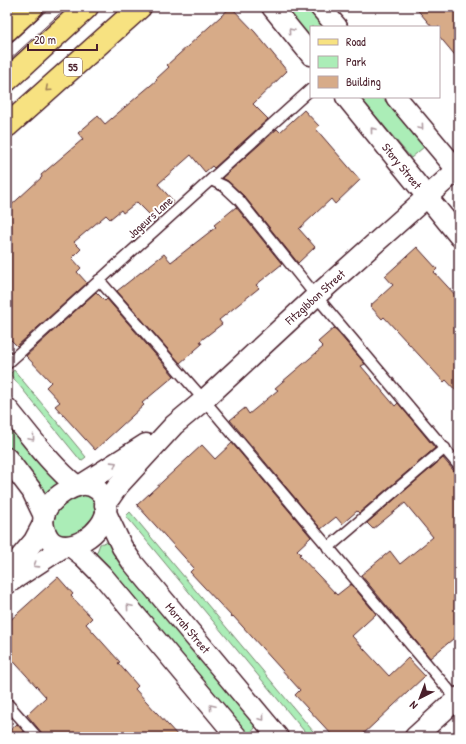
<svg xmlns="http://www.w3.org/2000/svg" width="466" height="744" viewBox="0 0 466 744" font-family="'Patrick Hand',sans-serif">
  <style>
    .green { fill: #abedb7; stroke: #7a8671 }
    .building { fill: #d7ab88; stroke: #4a1f2b }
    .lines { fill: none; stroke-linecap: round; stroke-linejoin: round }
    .service-casing { stroke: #4a1f2b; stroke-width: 13 }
    .minor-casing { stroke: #4a1f2b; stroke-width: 23 }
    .primary-casing { stroke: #4a1f2b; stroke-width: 25 }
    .service { stroke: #fff; stroke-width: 10 }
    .minor { stroke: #fff; stroke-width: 20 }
    .primary { stroke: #f7e281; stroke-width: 22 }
    .tram { stroke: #4a1f2b; stroke-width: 1 }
    .oneway { stroke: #ae9aa0 }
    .oneway2 { stroke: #a08056 }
    .labels { text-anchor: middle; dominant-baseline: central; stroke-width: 4; stroke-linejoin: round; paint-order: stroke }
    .shield { fill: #fff; stroke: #80626b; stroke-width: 1 }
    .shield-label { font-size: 11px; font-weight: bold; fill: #4a1f2b }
    .street-label { font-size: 12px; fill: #4a1f2b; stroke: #fff }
  </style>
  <rect width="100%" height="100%" fill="#fff"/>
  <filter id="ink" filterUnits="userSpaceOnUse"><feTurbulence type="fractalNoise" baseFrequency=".025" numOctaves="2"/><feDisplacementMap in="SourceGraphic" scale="8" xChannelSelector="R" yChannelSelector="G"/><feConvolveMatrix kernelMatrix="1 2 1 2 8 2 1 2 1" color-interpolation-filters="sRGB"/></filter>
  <g filter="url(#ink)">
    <!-- green -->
    <g class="green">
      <polygon points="284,7 310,7 327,27 311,27 311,40"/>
      <polygon points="360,97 382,97 424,147 411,158"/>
      <polygon points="14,370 86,457 81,461 10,374"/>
      <polygon points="7,420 60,483 47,491 45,495 7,450"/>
      <polygon points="88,493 99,505 94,520 73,538 54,534 53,514 68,498"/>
      <polygon points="130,512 318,737 309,737 126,516"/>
      <path d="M106 542 112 546 257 720C256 728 254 732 246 734L95 557 100 544Z"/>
    </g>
    <!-- building -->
    <g class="building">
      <polygon points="231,7 255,32 287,71 253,104 268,119 214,168 212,166 205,172 191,155 158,184 174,202 155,220 137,202 123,213 121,210 110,219 106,215 74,242 81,249 72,258 81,268 77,272 87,283 17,346 7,336 7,209 42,177 41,175 83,139 78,133 98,116 105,124 157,80 156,79 169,67 167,65"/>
      <polygon points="415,7 459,7 459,60 439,36 439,27 432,27"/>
      <polygon points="304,110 319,126 316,129 360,180 335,204 331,199 299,229 315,247 298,263 244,196 228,181 222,178 277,129 280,132"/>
      <polygon points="236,207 282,264 256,285 259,288 219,320 222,324 200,341 202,344 180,363 117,291 164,254 171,262 216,227 214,225"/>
      <polygon points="417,247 437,269 434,272 459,299 459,394 446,380 444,382 384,317 382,319 370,306 393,285 385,276"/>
      <polygon points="96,292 105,301 107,299 174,376 142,403 144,405 95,450 55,406 60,402 46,387 51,382 26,356"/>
      <polygon points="334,328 365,364 361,366 395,406 398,403 435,448 359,513 357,511 342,524 336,517 321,529 230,420 245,408 249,414 278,390 275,388 323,347 318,342"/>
      <polygon points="232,443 311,537 297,550 301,554 299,555 337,595 351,584 376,614 352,636 389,676 408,658 425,676 360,737 334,737 295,695 300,690 233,616 232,617 190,572 194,568 137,505 202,445 215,459"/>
      <polygon points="443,458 459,477 459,634 430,658 361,575 390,551 400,564 433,537 405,503 373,529 367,523"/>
      <polygon points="58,577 73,594 71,596 92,618 86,624 120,662 118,663 138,686 135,689 179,737 43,737 42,733 27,715 46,697 7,654 7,623"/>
      <polygon points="17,724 28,737 7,737 7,733"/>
    </g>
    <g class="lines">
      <defs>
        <g id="service">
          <polyline points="211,180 224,186 239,200 316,296 459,466"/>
          <polyline points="99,280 204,400 459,702"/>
          <polyline points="7,364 311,89"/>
          <polyline points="328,548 445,448"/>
          <polyline points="7,703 37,737"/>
        </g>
        <g id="minor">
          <polyline points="272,7 311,55"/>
          <polyline points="320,7 337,27"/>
          <polyline points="346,97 459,236"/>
          <polyline points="396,97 459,172"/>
          <path d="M7 408C27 432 52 467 77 486"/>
          <polyline points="7,458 32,491 44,516"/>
          <path d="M81 485C88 484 93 486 98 490 122 511 90 545 66 546 59 546 52 544 48 537 32 513 59 490 81 485Z"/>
          <polyline points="81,485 146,444"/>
          <polyline points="105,505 118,486 174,425 204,400 316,296 457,170"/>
          <polyline points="106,513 122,547 132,562 278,737"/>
          <polyline points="70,546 83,556 102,575 237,737"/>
          <polyline points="7,573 34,541 43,524"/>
          <polyline points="7,584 65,546"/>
          <polyline points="415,737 459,697"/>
        </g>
        <g id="primary">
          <polyline points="7,30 32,7"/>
          <polyline points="7,80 87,7"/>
          <polyline points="7,126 140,7"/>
        </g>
      </defs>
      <!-- service casing -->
      <use href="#service" class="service-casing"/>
      <!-- minor casing -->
      <use href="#minor" class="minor-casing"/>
      <!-- primary casing -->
      <use href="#primary" class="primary-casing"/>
      <!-- service -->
      <use href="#service" class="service"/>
      <!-- minor -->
      <use href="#minor" class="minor"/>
      <!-- primary -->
      <use href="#primary" class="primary"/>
      <!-- tram -->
      <g class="tram">
        <polyline points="7,46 50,7"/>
        <polyline points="7,62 67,7"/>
      </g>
    </g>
    <!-- one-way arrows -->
    <defs><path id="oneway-chevron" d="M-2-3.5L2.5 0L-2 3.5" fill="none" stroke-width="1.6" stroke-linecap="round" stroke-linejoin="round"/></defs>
    <g class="oneway">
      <use href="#oneway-chevron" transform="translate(291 31) rotate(-130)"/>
      <use href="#oneway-chevron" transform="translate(421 127) rotate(50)"/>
      <use href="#oneway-chevron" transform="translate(373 130) rotate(-129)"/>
      <use href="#oneway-chevron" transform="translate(32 438) rotate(50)"/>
      <use href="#oneway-chevron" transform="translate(114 464) rotate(-32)"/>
      <use href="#oneway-chevron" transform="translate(36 565) rotate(147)"/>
      <use href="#oneway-chevron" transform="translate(129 607) rotate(-130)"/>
      <use href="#oneway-chevron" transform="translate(212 707) rotate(-130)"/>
      <use href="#oneway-chevron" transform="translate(262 718) rotate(50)"/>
    </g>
    <use class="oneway2" href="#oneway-chevron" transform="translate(48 89) rotate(138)"/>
  </g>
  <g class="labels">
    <!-- shield labels -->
    <rect class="shield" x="64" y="58" width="18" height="18" rx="3"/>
    <g class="shield-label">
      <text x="73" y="67">55</text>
    </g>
    <!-- street labels -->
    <g class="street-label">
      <text transform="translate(402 166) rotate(51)">Story Street</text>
      <text transform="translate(150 217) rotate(-42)">Jageurs Lane</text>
      <text transform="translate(315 297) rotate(-42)">Fitzgibbon Street</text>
      <text transform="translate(188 628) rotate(50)">Morrah Street</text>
    </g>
  </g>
  <!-- margin -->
  <rect width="466" height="744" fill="none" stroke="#fff" stroke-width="24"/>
  <rect x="12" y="12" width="442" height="720" fill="none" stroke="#4a1f2b" stroke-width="1.5" filter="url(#ink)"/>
  <!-- legend -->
  <rect x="310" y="26" width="130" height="72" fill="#ffffff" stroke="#b7a5aa"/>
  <rect x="318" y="39" width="20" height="6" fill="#f7e281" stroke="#b7a5aa"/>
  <text x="346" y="46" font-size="12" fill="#4a1f2b">Road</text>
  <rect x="318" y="56" width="20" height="12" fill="#abedb7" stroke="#b7a5aa"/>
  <text x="346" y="66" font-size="12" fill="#4a1f2b">Park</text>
  <rect x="318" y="76" width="20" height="12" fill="#d7ab88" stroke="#b7a5aa"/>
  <text x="346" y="86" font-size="12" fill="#4a1f2b">Building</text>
  <!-- north arrow -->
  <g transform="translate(420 698) rotate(222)" stroke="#ffffff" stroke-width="3" paint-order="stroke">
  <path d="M0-3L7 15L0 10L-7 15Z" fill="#4a1f2b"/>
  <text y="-6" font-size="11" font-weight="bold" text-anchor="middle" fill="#4a1f2b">N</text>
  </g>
  <!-- scale -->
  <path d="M28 44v6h69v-6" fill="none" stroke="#4a1f2b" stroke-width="2"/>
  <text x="34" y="44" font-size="12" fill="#4a1f2b" stroke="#ffffff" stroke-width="3" paint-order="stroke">20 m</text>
</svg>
